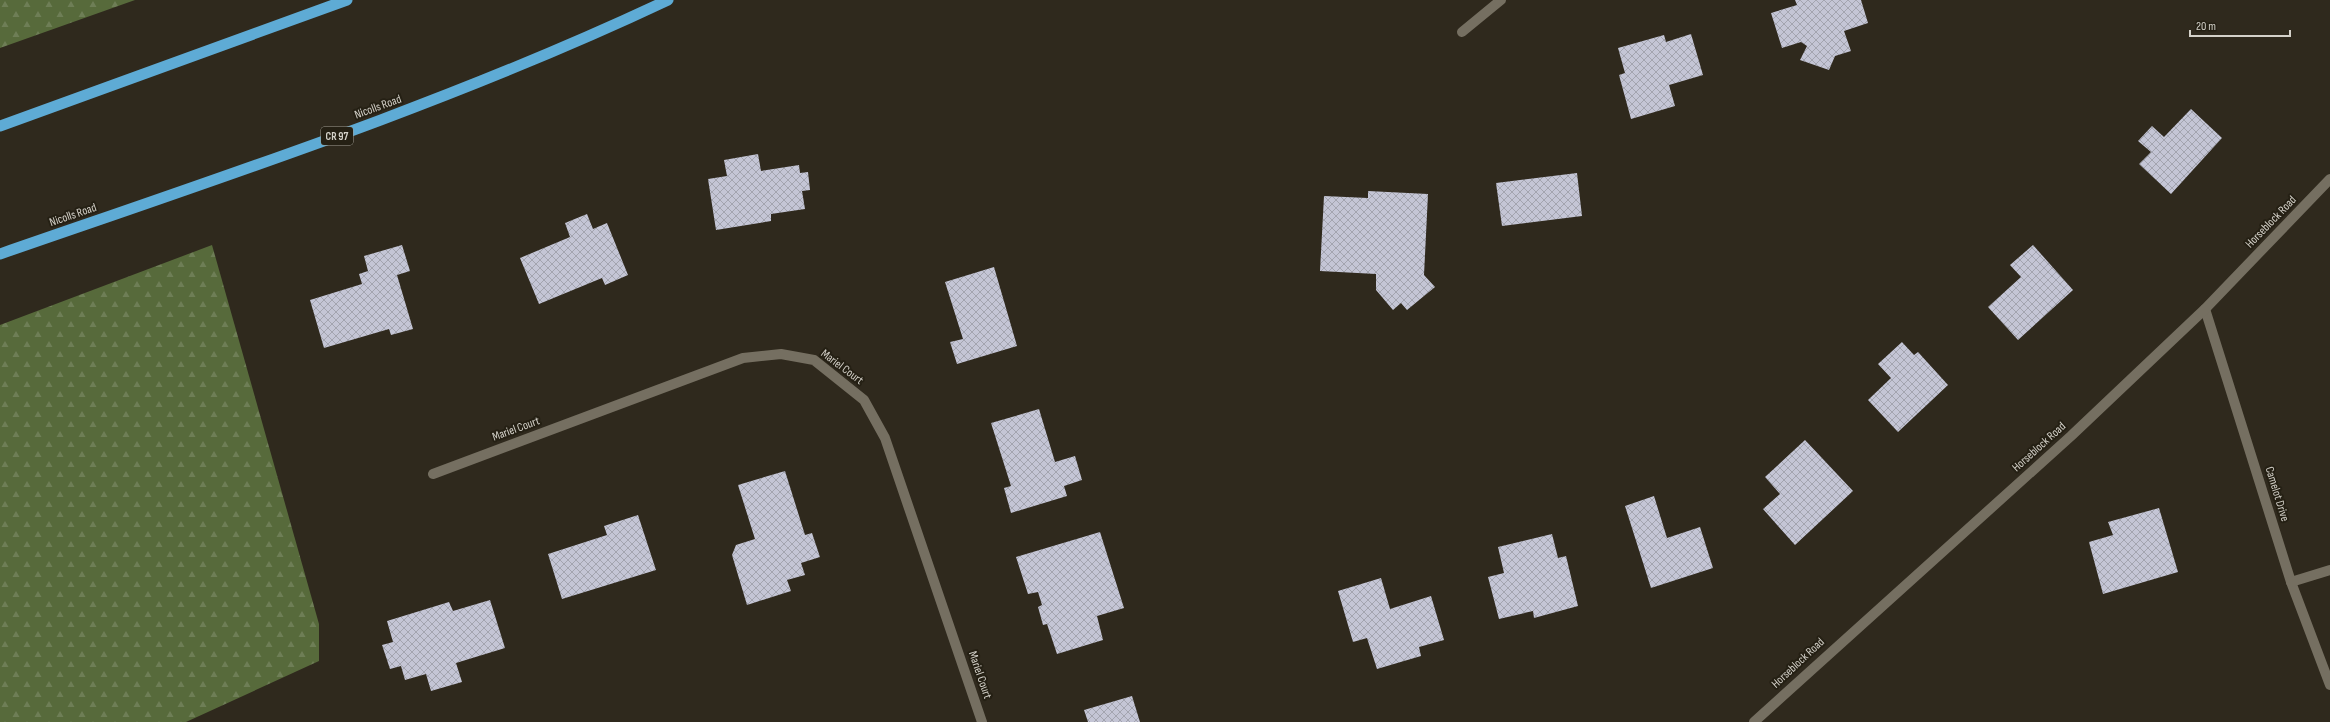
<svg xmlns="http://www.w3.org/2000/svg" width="2330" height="722" viewBox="0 0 2330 722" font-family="'Sofia Sans Condensed',sans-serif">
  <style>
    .forest { fill: url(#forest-firs) }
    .building { fill: url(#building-cross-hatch) }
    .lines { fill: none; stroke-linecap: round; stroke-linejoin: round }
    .minor { stroke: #756f61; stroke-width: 10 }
    .tertiary { stroke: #756f61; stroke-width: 10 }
    .trunk { stroke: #5eabd5; stroke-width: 11 }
    .labels { text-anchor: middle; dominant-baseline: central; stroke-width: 4; stroke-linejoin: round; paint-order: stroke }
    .shield { fill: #252014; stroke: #a09c93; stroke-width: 1 }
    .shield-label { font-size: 11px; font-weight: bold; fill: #d4d1c9 }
    .street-label { font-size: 12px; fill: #d4d1c9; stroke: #252014 }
  </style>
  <defs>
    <pattern id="forest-firs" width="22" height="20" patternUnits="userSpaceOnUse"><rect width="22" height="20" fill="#576a3b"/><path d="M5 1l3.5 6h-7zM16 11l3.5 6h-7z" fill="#6e7e56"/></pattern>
    <pattern id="building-cross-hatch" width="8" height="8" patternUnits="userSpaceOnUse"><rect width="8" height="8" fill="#c4c5d5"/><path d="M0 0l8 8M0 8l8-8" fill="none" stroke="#a3a4af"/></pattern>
  </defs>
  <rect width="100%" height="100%" fill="#2f291d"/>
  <!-- forest -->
  <g class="forest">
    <polygon points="0,0 135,0 0,48"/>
    <polygon points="212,245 319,624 319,661 186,722 0,722 0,325"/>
  </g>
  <!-- building -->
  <g class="building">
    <polygon points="1795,0 1861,0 1868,23 1844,31 1851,51 1835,56 1829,70 1800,60 1807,46 1801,42 1782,48 1771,13 1797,5"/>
    <polygon points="1691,34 1703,75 1669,85 1675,106 1631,119 1619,75 1625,73 1618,48 1664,35 1666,42"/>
    <polygon points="2191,109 2222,138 2171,194 2139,164 2151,152 2138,141 2152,126 2164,137"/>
    <polygon points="758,154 761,171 799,165 800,173 808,172 810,190 802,191 805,209 771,214 771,221 716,230 708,179 727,176 724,160"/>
    <polygon points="1577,173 1582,216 1502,226 1496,183"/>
    <polygon points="1368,191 1428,194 1424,275 1435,287 1407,310 1401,303 1393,310 1376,290 1376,274 1320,271 1324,196 1368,198"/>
    <polygon points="587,214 593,229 607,223 628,275 605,285 602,278 539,304 520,258 570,237 565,223"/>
    <polygon points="402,245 410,271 397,275 413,329 391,335 389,329 324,348 310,300 362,284 359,274 368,271 364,256"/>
    <polygon points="2033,245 2073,290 2018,340 1988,307 2021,277 2010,265"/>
    <polygon points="994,267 1017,346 957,364 950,342 963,339 945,282"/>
    <polygon points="1902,342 1914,355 1918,352 1948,385 1898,432 1868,400 1891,378 1878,364"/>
    <polygon points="1039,409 1055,462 1075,456 1082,480 1064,486 1067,496 1011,513 1004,488 1011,486 991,423"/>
    <polygon points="1805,440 1853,491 1795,545 1763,509 1780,494 1765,477"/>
    <polygon points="785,471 805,535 812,533 820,557 801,563 805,575 787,580 791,591 747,605 732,555 736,545 755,539 738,485"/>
    <polygon points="1654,496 1667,538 1700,527 1713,568 1651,588 1625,506"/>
    <polygon points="2159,508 2178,572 2103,594 2089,542 2113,535 2108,522"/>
    <polygon points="638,515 656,570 562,599 548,554 607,535 604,526"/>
    <polygon points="1100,532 1124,608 1097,616 1103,640 1057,654 1047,624 1043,625 1038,607 1042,605 1038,592 1028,594 1016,557"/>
    <polygon points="1552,534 1558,558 1566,556 1578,606 1534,618 1533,611 1499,619 1488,577 1504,573 1498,547"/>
    <polygon points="1381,578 1390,609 1431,596 1444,640 1419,647 1421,656 1377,669 1367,638 1353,642 1338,591"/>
    <polygon points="490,600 505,648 456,663 462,682 431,691 426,674 405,680 401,666 390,669 382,645 393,642 387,621 449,602 453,611"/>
    <polygon points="1132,696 1140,722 1088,722 1084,710"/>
  </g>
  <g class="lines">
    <!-- minor -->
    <g class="minor">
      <polyline points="1462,32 1501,0"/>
      <polyline points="2205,309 2291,582 2330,685"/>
      <polyline points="433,474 743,358 781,354 814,360 864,400 885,438 982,722"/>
      <polyline points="2291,582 2330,570"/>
    </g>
    <!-- tertiary -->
    <polyline class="tertiary" points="1754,722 2071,436 2205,309 2330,179"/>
    <!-- trunk -->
    <g class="trunk">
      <polyline points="0,126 347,0"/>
      <path d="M0 254C225 176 452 102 668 0"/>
    </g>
  </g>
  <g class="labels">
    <!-- shield labels -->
    <rect class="shield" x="321" y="127" width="32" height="18" rx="3"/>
    <g class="shield-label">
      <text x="337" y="136">CR 97</text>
    </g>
    <!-- street labels -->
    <g class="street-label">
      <text transform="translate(378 107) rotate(-20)">Nicolls Road</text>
      <text transform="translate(73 215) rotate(-19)">Nicolls Road</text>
      <text transform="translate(2271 222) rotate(-46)">Horseblock Road</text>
      <text transform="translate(842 367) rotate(37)">Mariel Court</text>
      <text transform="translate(516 429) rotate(-20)">Mariel Court</text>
      <text transform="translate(2039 447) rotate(-42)">Horseblock Road</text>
      <text transform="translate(2277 494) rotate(73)">Camelot Drive</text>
      <text transform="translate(1798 663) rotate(-43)">Horseblock Road</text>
      <text transform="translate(980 675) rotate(71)">Mariel Court</text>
    </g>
  </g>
  <!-- scale -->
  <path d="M2190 30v6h100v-6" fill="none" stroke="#d4d1c9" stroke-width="2"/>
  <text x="2196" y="30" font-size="12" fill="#d4d1c9" stroke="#252014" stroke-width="3" paint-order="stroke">20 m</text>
</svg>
